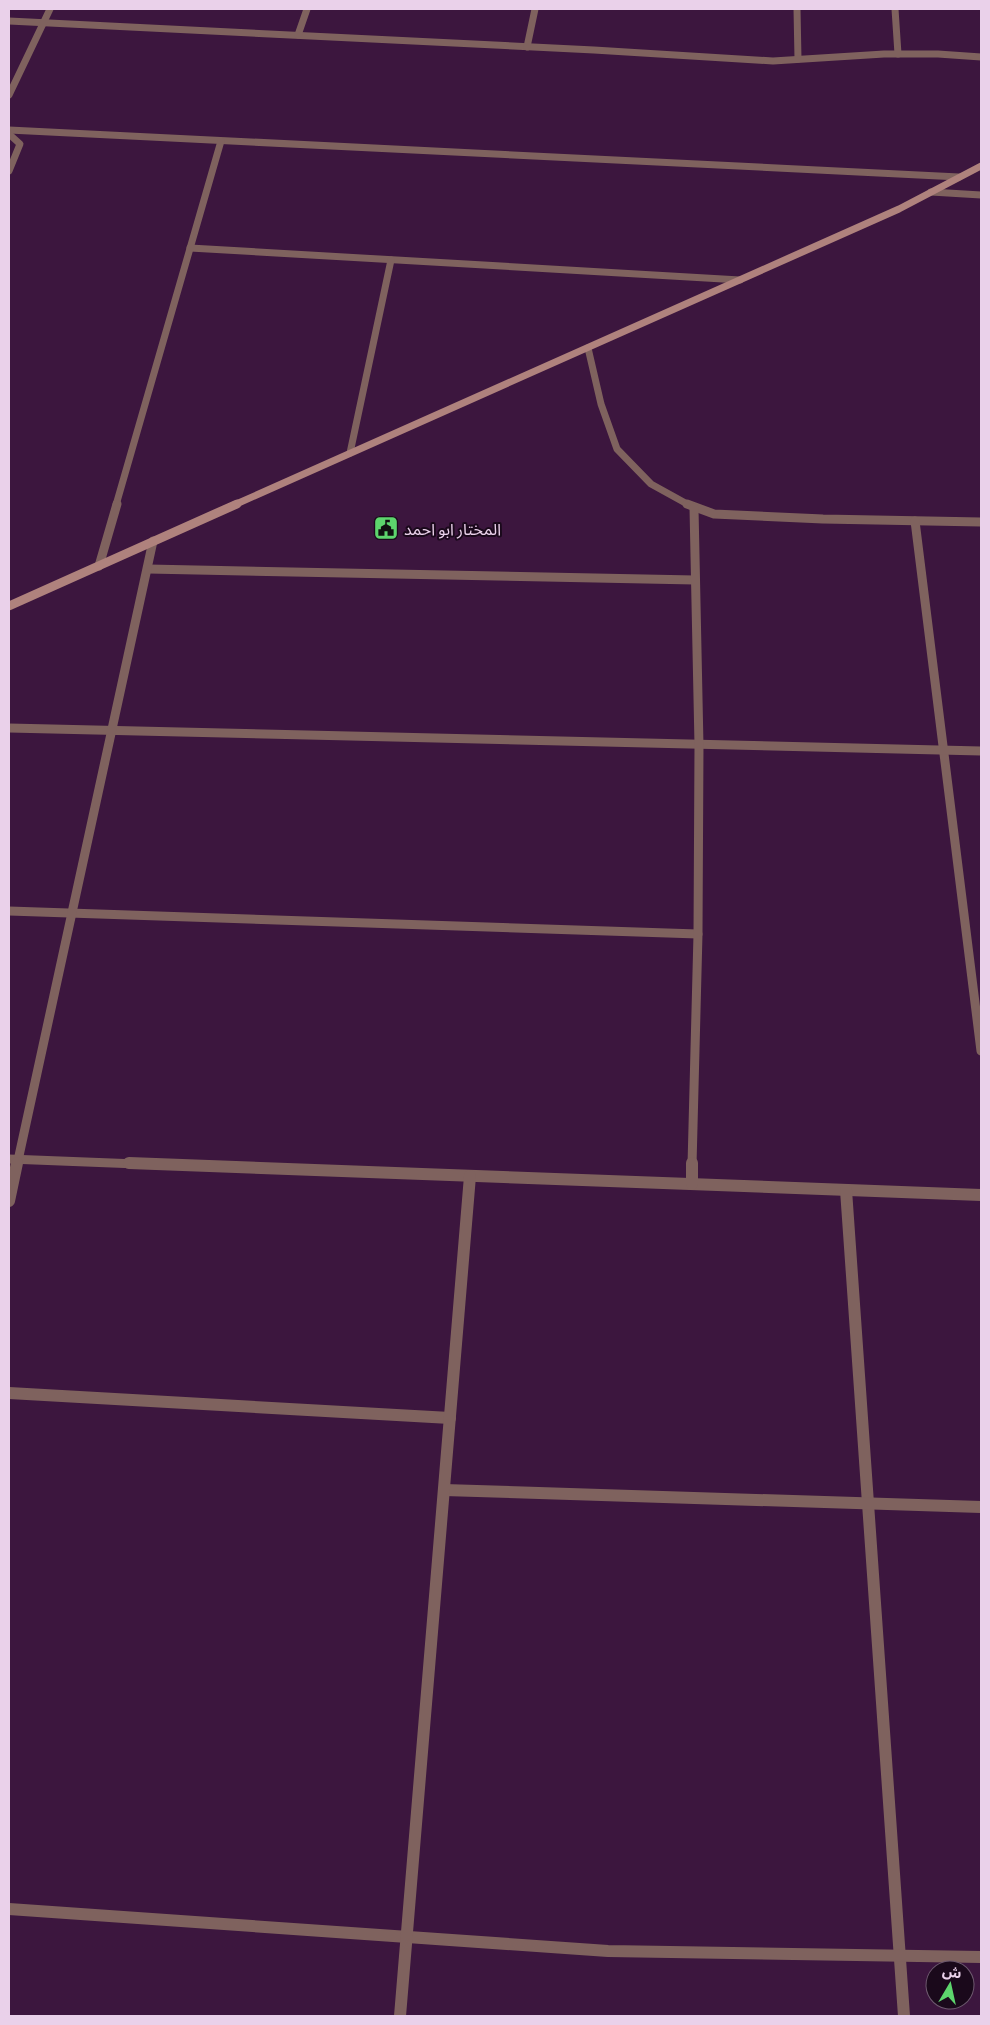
<svg xmlns="http://www.w3.org/2000/svg" width="990" height="2025" viewBox="0 0 990 2025" font-family="Barlow,'Noto Sans Arabic',sans-serif">
  <style>
    .lines { fill: none; stroke-linecap: round; stroke-linejoin: round }
    .minor-far2 { stroke: #7f625e; stroke-width: 7 }
    .minor-far1 { stroke: #7f625e; stroke-width: 9 }
    .minor { stroke: #7f625e; stroke-width: 12 }
    .secondary-far1 { stroke: #af827d; stroke-width: 7 }
    .secondary { stroke: #af827d; stroke-width: 9 }
    .labels { text-anchor: middle; dominant-baseline: central; stroke-width: 4; stroke-linejoin: round; paint-order: stroke }
    .poi-label { font-size: 16px; fill: #ead1ea; stroke: #1a091b; text-anchor: start }
  </style>
  <rect width="100%" height="100%" fill="#3c163e"/>
  <g class="lines">
    <!-- minor-far2 -->
    <g class="minor-far2">
      <polyline points="797,9 798,59"/>
      <polyline points="895,9 898,54"/>
      <polyline points="9,21 594,50 773,61 884,54 938,54 981,57"/>
      <polyline points="298,35 307,9"/>
      <polyline points="527,47 535,9"/>
      <polyline points="9,95 50,9"/>
      <polyline points="9,130 959,177"/>
      <polyline points="9,134 20,144 9,171"/>
      <polyline points="931,192 981,195"/>
      <polyline points="190,248 740,280"/>
      <polyline points="588,348 601,404 617,449 651,484 689,505"/>
      <polyline points="350,453 391,260"/>
      <polyline points="116,505 221,141"/>
    </g>
    <!-- minor-far1 -->
    <g class="minor-far1">
      <polyline points="687,504 714,514 823,519 981,522"/>
      <polyline points="915,521 981,1051"/>
      <polyline points="99,566 117,504"/>
      <polyline points="148,569 695,580"/>
      <polyline points="9,728 981,751"/>
      <polyline points="9,911 698,934"/>
      <polyline points="9,1159 163,1165"/>
      <polyline points="17,1165 153,541"/>
      <polyline points="692,1165 698,934 699,745 694,508"/>
    </g>
    <!-- minor -->
    <g class="minor">
      <polyline points="129,1163 981,1195"/>
      <polyline points="692,1184 692,1163"/>
      <polyline points="846,1190 904,2016"/>
      <polyline points="9,1201 17,1163"/>
      <polyline points="9,1393 450,1418"/>
      <polyline points="444,1490 981,1507"/>
      <polyline points="9,1909 608,1951 981,1957"/>
      <polyline points="400,2016 470,1176"/>
    </g>
    <!-- secondary-far1 -->
    <polyline class="secondary-far1" points="234,505 899,209 981,166"/>
    <!-- secondary -->
    <polyline class="secondary" points="9,606 237,504"/>
  </g>
  <!-- icons -->
  <defs>
    <symbol id="civic-square" viewBox="-11 -11 22 22"><rect x="-9" y="-9" width="18" height="18" rx="4" fill="#5dd56d" stroke="#1a091b"/><path d="M-.6-6.5H3V-4.5H.6V-3L4-1V1h2V6H-6V1h2V-1L-.6-3ZM-1.2 2.5V6h2.4V2.5Z" fill="#111"/></symbol>
  </defs>
  <g fill-rule="evenodd">
    <use href="#civic-square" x="372" y="514" width="28" height="28"/>
  </g>
  <g class="labels">
    <!-- poi labels -->
    <g class="poi-label">
      <text x="404" y="528">المختار ابو احمد</text>
    </g>
  </g>
  <!-- border -->
  <rect width="990" height="2025" fill="none" stroke="#ead1ea" stroke-width="20"/>
  <!-- north arrow -->
  <g transform="translate(950 1985) rotate(9)"><circle r="24" fill="#1a091b" stroke="#6d596e"/>
  <path d="M0-4L9 19L0 12L-9 19Z" fill="#5dd56d"/>
  <text y="-8" font-size="14" font-weight="bold" text-anchor="middle" fill="#ead1ea">ش</text>
  </g>
</svg>
